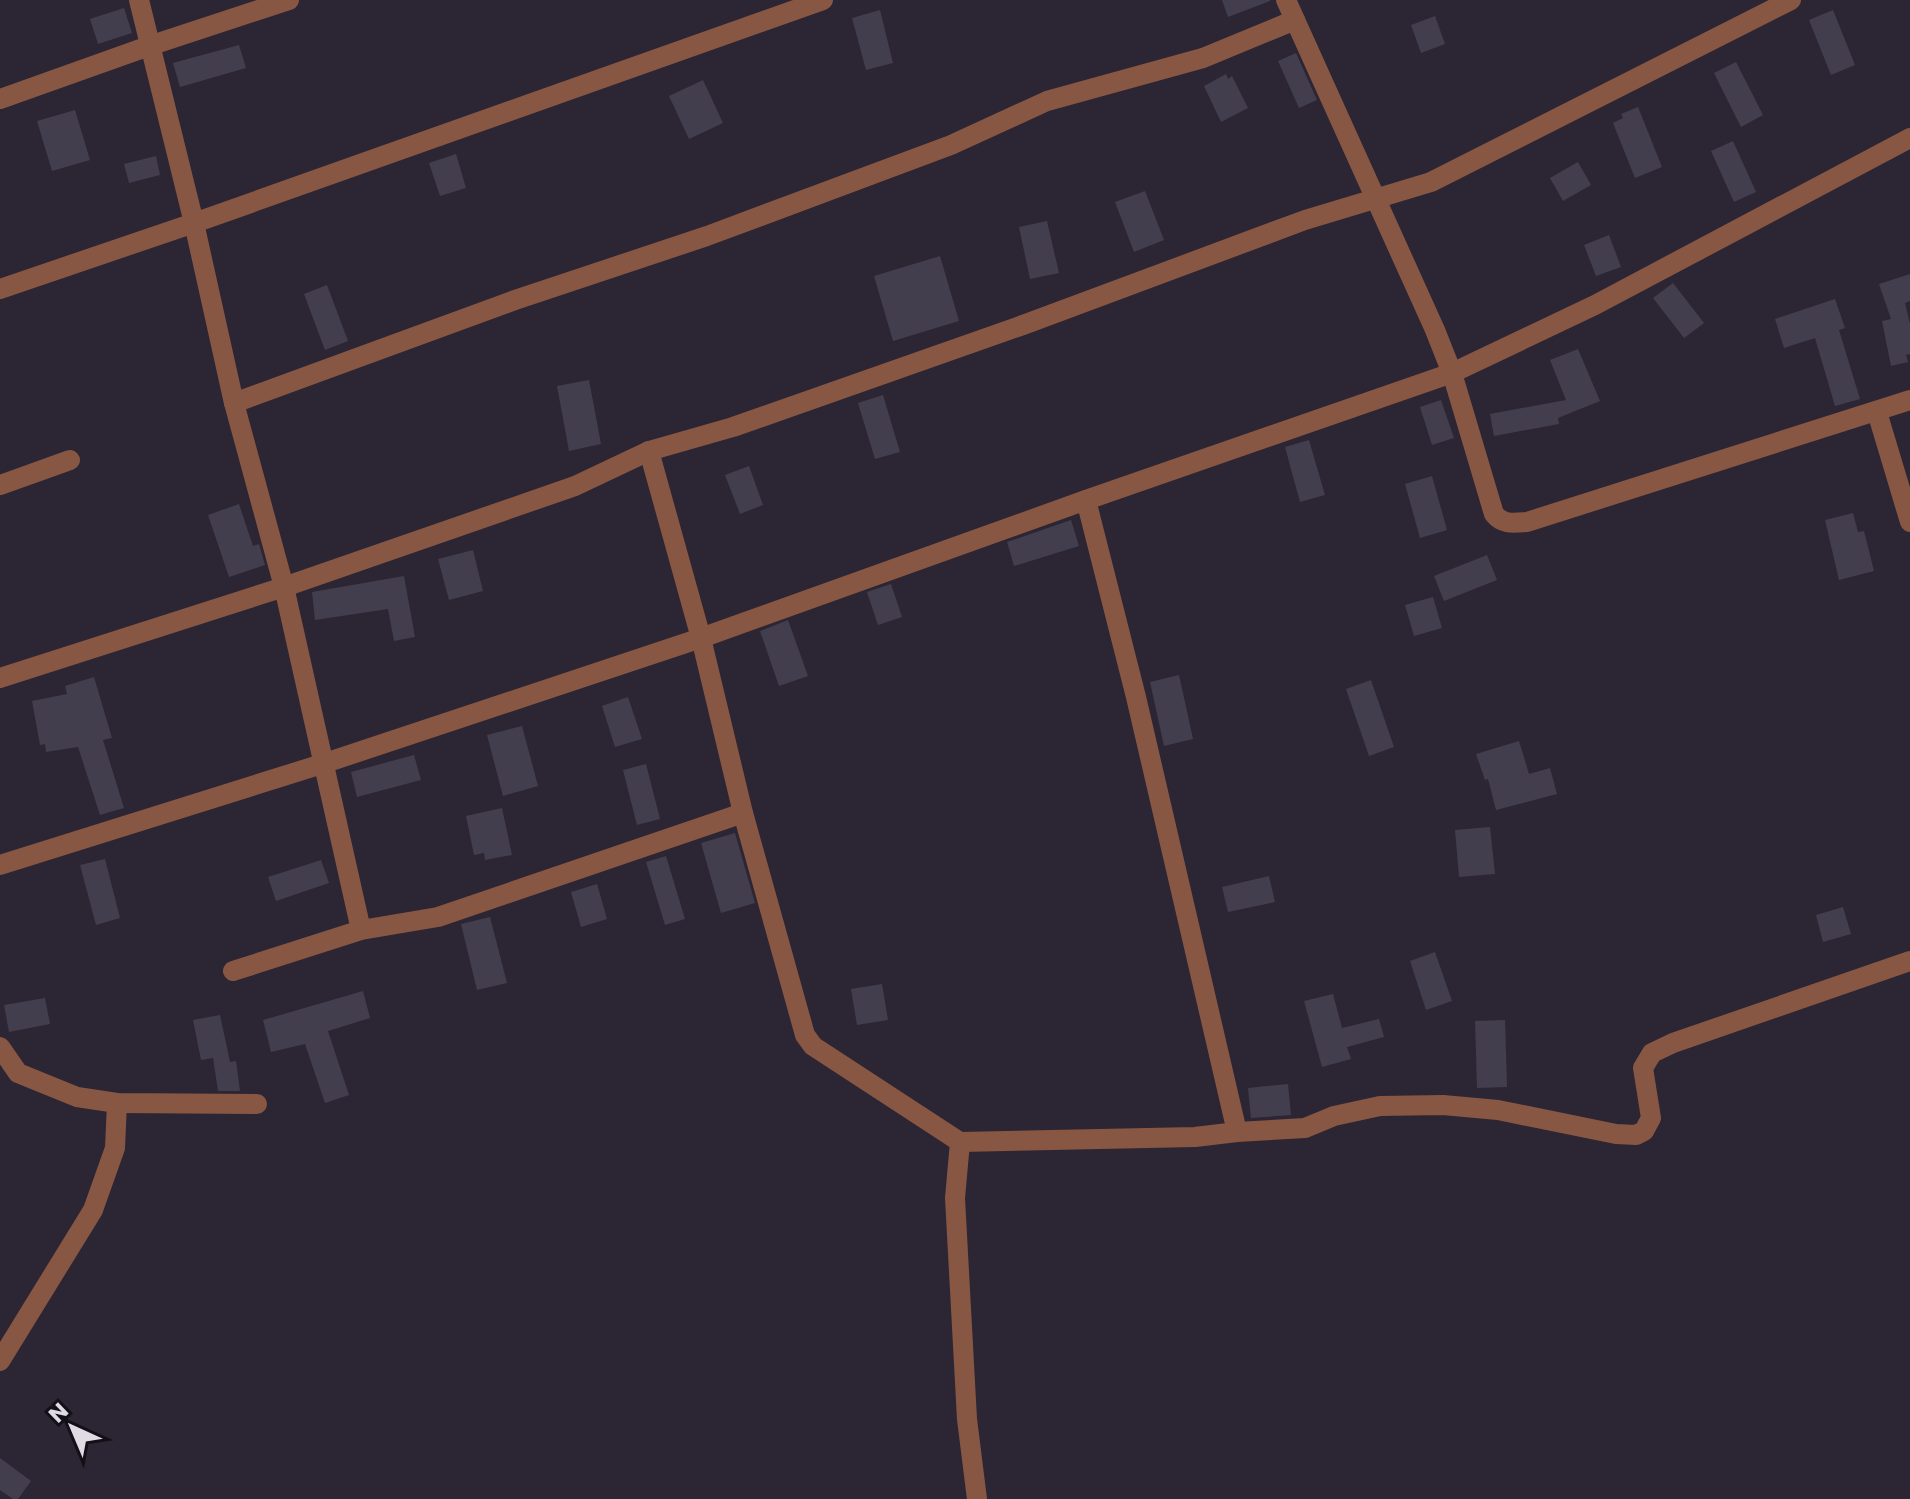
<svg xmlns="http://www.w3.org/2000/svg" width="1910" height="1499" viewBox="0 0 1910 1499" font-family="Poppins,sans-serif">
  <style>
    .building { fill: #433e4e }
    .lines { fill: none; stroke-linecap: round; stroke-linejoin: round }
    .minor { stroke: #885743; stroke-width: 20 }
  </style>
  <rect width="100%" height="100%" fill="#2c2533"/>
  <!-- building -->
  <g class="building">
    <polygon points="1222,0 1270,0 1270,1 1228,17"/>
    <polygon points="124,8 132,33 98,44 90,19"/>
    <polygon points="880,10 893,63 866,70 852,18"/>
    <polygon points="1833,10 1855,65 1831,75 1809,20"/>
    <polygon points="1435,16 1445,44 1421,53 1411,25"/>
    <polygon points="239,45 246,68 180,87 173,63"/>
    <polygon points="1296,53 1317,100 1299,108 1278,61"/>
    <polygon points="1736,62 1763,115 1741,127 1714,73"/>
    <polygon points="1226,74 1228,79 1232,76 1248,108 1221,122 1204,86"/>
    <polygon points="703,80 723,123 689,139 669,96"/>
    <polygon points="1638,107 1662,167 1635,178 1613,123 1623,118 1621,114"/>
    <polygon points="75,110 90,160 52,171 37,121"/>
    <polygon points="1733,141 1756,192 1734,202 1711,151"/>
    <polygon points="456,154 466,188 440,196 429,163"/>
    <polygon points="156,156 160,175 129,183 124,164"/>
    <polygon points="1578,162 1591,185 1563,201 1550,178"/>
    <polygon points="1145,191 1164,240 1134,252 1115,202"/>
    <polygon points="1047,221 1059,273 1030,279 1019,227"/>
    <polygon points="1609,235 1621,267 1596,276 1584,245"/>
    <polygon points="940,256 959,321 893,341 874,276"/>
    <polygon points="1910,274 1910,301 1905,303 1910,324 1910,354 1906,355 1908,362 1891,366 1882,321 1891,319 1879,284"/>
    <polygon points="1673,283 1704,323 1684,338 1653,298"/>
    <polygon points="327,285 348,341 325,350 304,294"/>
    <polygon points="1835,299 1845,328 1839,330 1860,399 1835,406 1815,338 1784,348 1775,319"/>
    <polygon points="1578,349 1600,401 1558,418 1559,424 1494,436 1490,414 1566,400 1550,360"/>
    <polygon points="589,380 601,444 569,451 557,386"/>
    <polygon points="883,395 900,452 875,459 858,403"/>
    <polygon points="1441,400 1454,438 1432,445 1420,407"/>
    <polygon points="1309,440 1325,495 1300,502 1285,447"/>
    <polygon points="749,466 763,505 740,514 725,475"/>
    <polygon points="1432,476 1447,530 1420,538 1405,484"/>
    <polygon points="239,504 253,546 259,544 265,565 229,577 208,515"/>
    <polygon points="1853,513 1858,532 1864,531 1874,571 1839,580 1825,520"/>
    <polygon points="1071,520 1079,546 1014,566 1007,542"/>
    <polygon points="473,550 483,591 449,600 438,559"/>
    <polygon points="1487,555 1497,580 1444,601 1434,576"/>
    <polygon points="404,576 415,637 394,641 388,609 315,620 312,592"/>
    <polygon points="891,584 902,617 878,625 867,592"/>
    <polygon points="1433,597 1442,628 1414,636 1405,605"/>
    <polygon points="788,620 808,676 779,686 760,631"/>
    <polygon points="1179,675 1193,739 1164,746 1150,682"/>
    <polygon points="94,677 112,738 103,740 124,808 100,815 78,747 46,752 45,744 40,745 32,701 67,694 65,686"/>
    <polygon points="1371,680 1394,747 1369,756 1346,689"/>
    <polygon points="628,697 642,739 615,747 602,706"/>
    <polygon points="522,726 538,786 503,796 487,735"/>
    <polygon points="1519,741 1529,774 1550,768 1557,794 1496,810 1488,779 1485,780 1476,754"/>
    <polygon points="414,755 421,780 357,797 351,772"/>
    <polygon points="646,764 660,819 637,825 623,770"/>
    <polygon points="502,808 512,855 485,860 484,853 474,855 466,816"/>
    <polygon points="1490,827 1495,874 1459,877 1455,830"/>
    <polygon points="735,833 755,903 721,913 701,843"/>
    <polygon points="666,856 685,919 665,925 646,862"/>
    <polygon points="105,859 120,918 96,925 80,865"/>
    <polygon points="321,860 329,883 276,901 268,877"/>
    <polygon points="1269,876 1275,902 1228,912 1222,887"/>
    <polygon points="597,884 607,919 581,927 571,892"/>
    <polygon points="1843,907 1851,934 1823,942 1816,915"/>
    <polygon points="490,917 507,983 477,990 461,924"/>
    <polygon points="1435,952 1452,1001 1426,1010 1410,961"/>
    <polygon points="882,984 888,1020 857,1025 851,989"/>
    <polygon points="363,991 370,1018 328,1031 349,1095 325,1103 305,1044 271,1052 263,1020"/>
    <polygon points="1333,994 1342,1028 1379,1019 1384,1037 1347,1047 1351,1059 1322,1067 1304,1001"/>
    <polygon points="45,998 50,1024 9,1032 4,1005"/>
    <polygon points="220,1015 230,1062 236,1061 240,1091 218,1091 213,1058 201,1060 193,1020"/>
    <polygon points="1505,1020 1507,1087 1477,1088 1475,1021"/>
    <polygon points="1288,1084 1291,1115 1251,1118 1248,1088"/>
    <polygon points="0,1458 31,1481 18,1499 13,1499 0,1490"/>
  </g>
  <g class="lines">
    <!-- minor -->
    <g class="minor">
      <polyline points="139,0 194,223 234,403 284,587 361,930"/>
      <path d="M1286 0 1435 330 1452 373 1494 514C1503 525 1513 523 1527 522L1910 400"/>
      <polyline points="0,99 149,46 289,0"/>
      <polyline points="0,289 194,223 823,0"/>
      <polyline points="234,403 515,300 707,236 951,145 1047,101 1203,58 1295,20"/>
      <polyline points="1877,412 1910,522"/>
      <polyline points="0,485 70,460"/>
      <polyline points="0,678 284,587 575,486 649,451 733,427 1023,325 1305,220 1431,182 1791,0"/>
      <polyline points="743,813 805,1035 813,1046 960,1142 955,1198 967,1419 977,1499"/>
      <polyline points="0,865 322,764 701,638 1086,500 1452,373 1595,305 1910,138"/>
      <polyline points="233,971 361,930 438,917 743,813 701,638 649,451"/>
      <polyline points="0,1047 18,1073 77,1097 117,1103 257,1104"/>
      <polyline points="1237,1132 1305,1128 1334,1116 1380,1106 1443,1105 1498,1110 1616,1134 1636,1135 1644,1131 1651,1118 1643,1068 1652,1053 1673,1043 1910,961"/>
      <polyline points="960,1142 1195,1137 1237,1132 1136,697 1086,500"/>
      <polyline points="0,1361 93,1210 115,1148 117,1103"/>
    </g>
  </g>
  <!-- north arrow -->
  <g transform="translate(72 1427) rotate(316)" stroke="#121016" stroke-width="6" paint-order="stroke">
  <path d="M0-6L14 30L0 20L-14 30Z" fill="#dfdbe4"/>
  <text y="-12" font-size="22" font-weight="bold" text-anchor="middle" fill="#dfdbe4">N</text>
  </g>
</svg>
